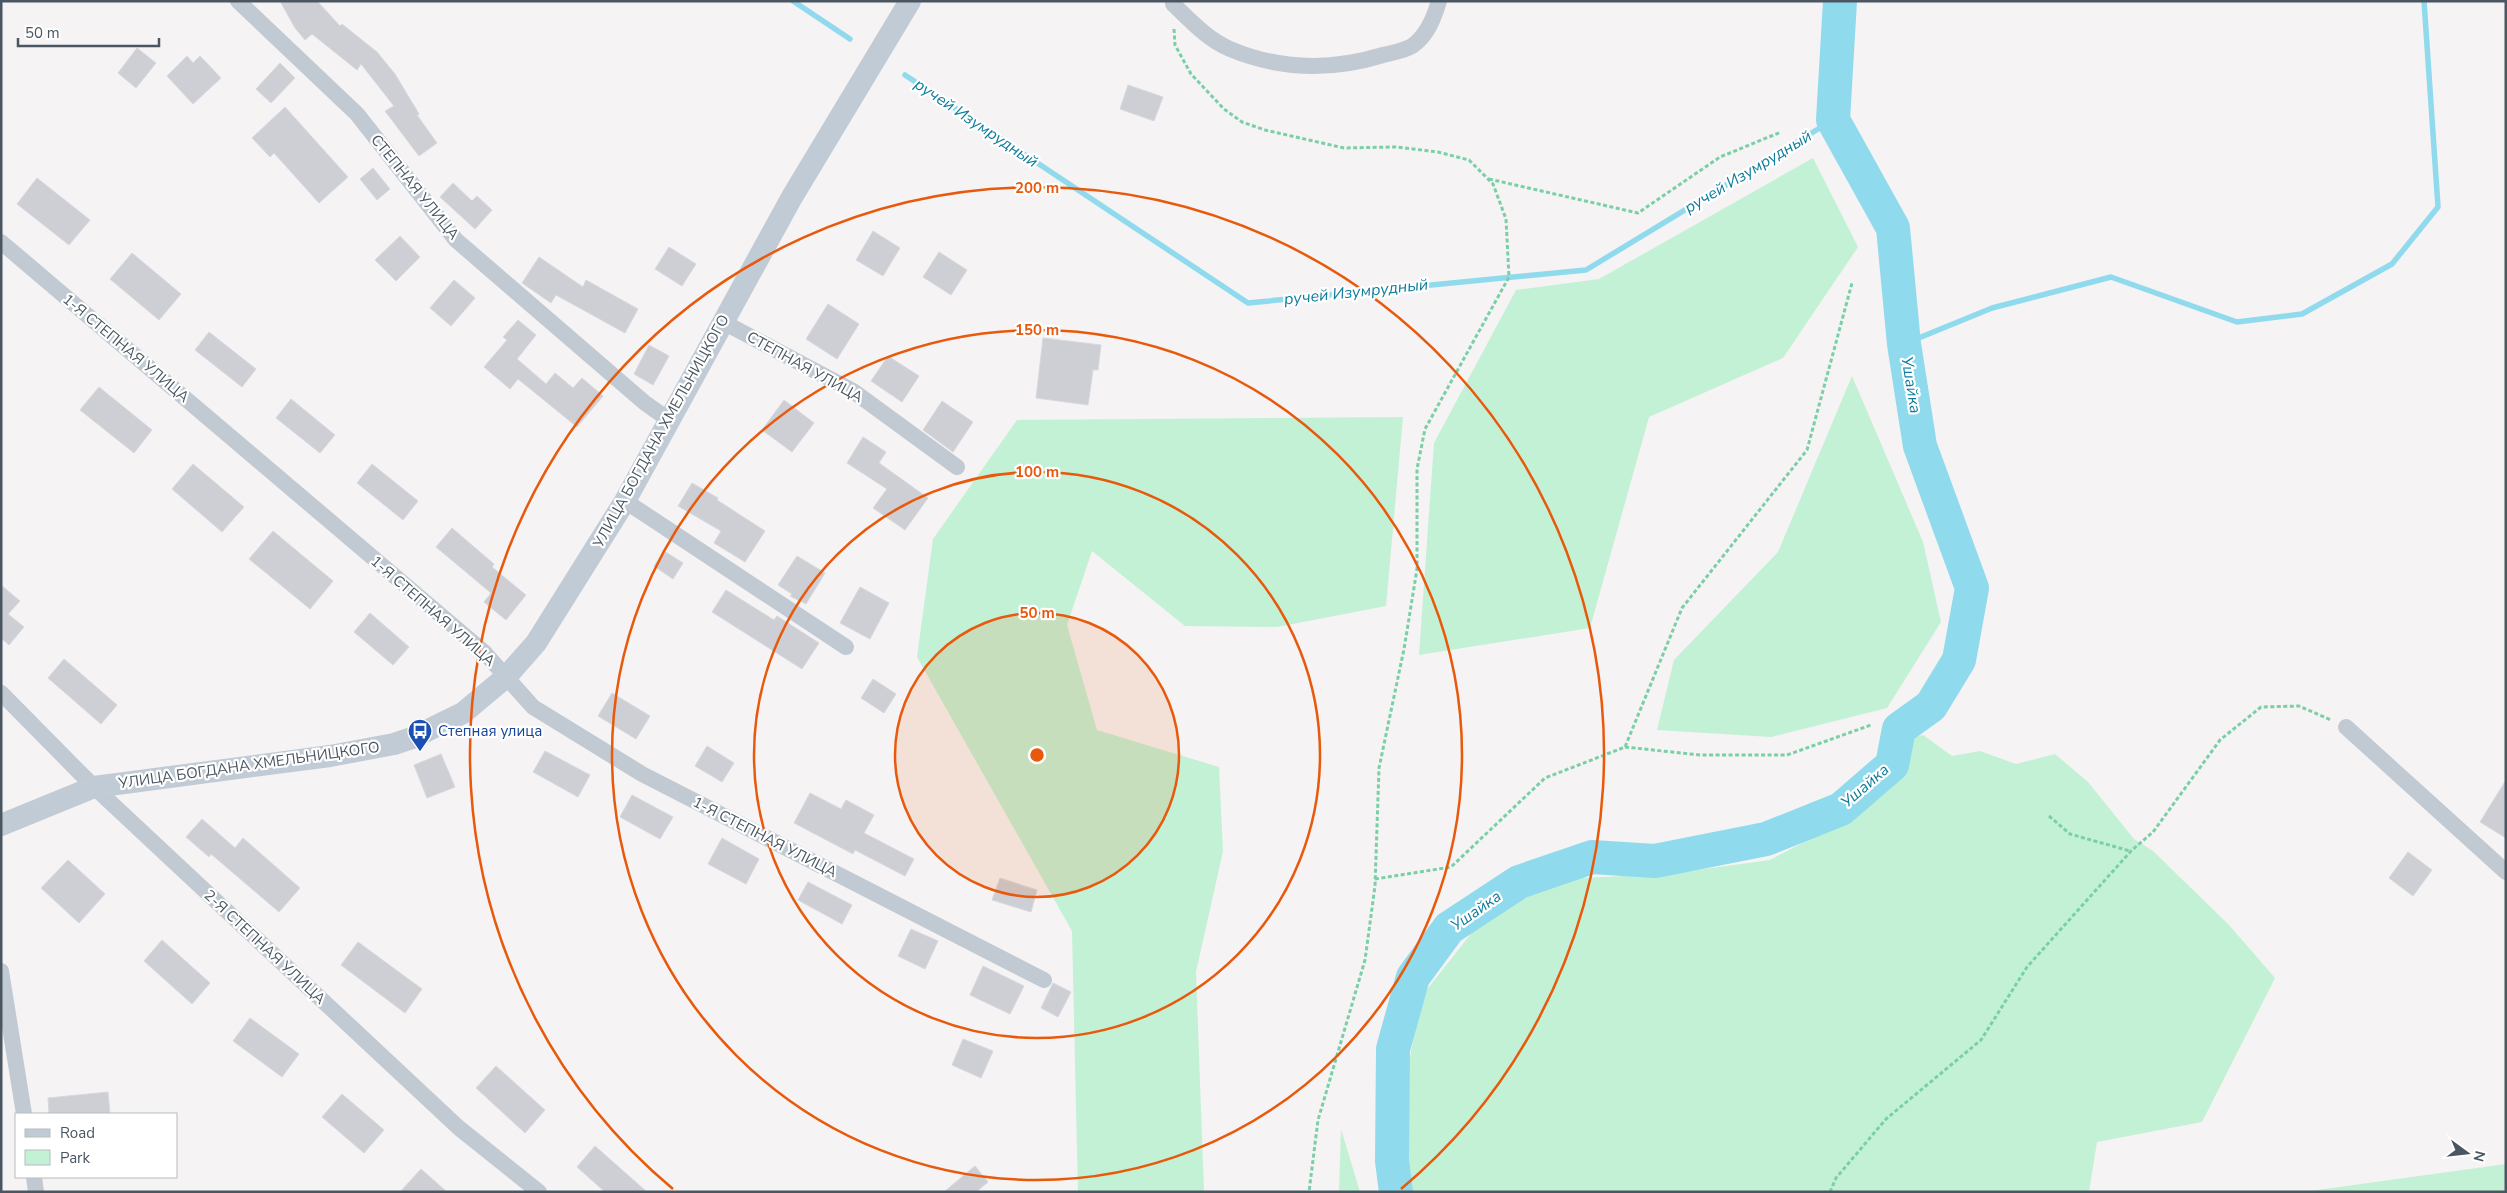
<svg xmlns="http://www.w3.org/2000/svg" width="2507" height="1193" viewBox="0 0 2507 1193" font-family="'Nunito Sans',sans-serif">
  <style>
    .green { fill: #c3f1d5 }
    .lines { fill: none; stroke-linecap: round; stroke-linejoin: round }
    .stream { stroke: #90daee; stroke-width: 5.5 }
    .river { stroke: #90daee; stroke-width: 34 }
    .building { fill: #cdcfd5; stroke: #d7d9de }
    .path { stroke: #7ad0a6; stroke-width: 3; stroke-dasharray: 4 2.5; stroke-linecap: butt }
    .street { stroke: #c1cad2; stroke-width: 16 }
    .secondary { stroke: #c1cbd6; stroke-width: 22 }
    .ring { fill: none; stroke: #e8590c; stroke-width: 2.5 }
    .labels { text-anchor: middle; dominant-baseline: central; stroke-width: 4.5; stroke-linejoin: round; paint-order: stroke }
    .street-label { font-size: 15px; fill: #4a5661; stroke: #fff }
    .transit-label { font-size: 15px; fill: #164399; stroke: #fff; text-anchor: start }
    .water-label { font-size: 16px; font-style: italic; fill: #0c7c9b; stroke: #fff }
    .centre { fill: #e8590c; stroke: #fff; stroke-width: 2.5 }
    .ring-label { font-size: 15px; text-anchor: middle; font-weight: bold; fill: #e8590c; stroke: #fff; stroke-width: 4.5; stroke-linejoin: round; paint-order: stroke }
  </style>
  <rect width="100%" height="100%" fill="#f5f3f3"/>
  <!-- green -->
  <g class="green">
    <polygon points="1813,158 1858,247 1783,358 1649,417 1590,628 1419,655 1434,443 1516,290 1599,279"/>
    <polygon points="1852,376 1923,542 1941,622 1887,708 1771,737 1657,730 1674,660 1778,552"/>
    <polygon points="1403,417 1386,606 1277,627 1185,626 1092,551 1067,625 1097,730 1219,767 1223,851 1196,972 1204,1192 1078,1192 1072,931 917,657 933,539 1017,420"/>
    <polygon points="1923,735 1952,756 1980,751 2016,764 2055,754 2088,782 2134,839 2153,851 2229,925 2275,978 2202,1122 2097,1142 2089,1192 1413,1192 1404,1162 1406,1079 1421,997 1474,930 1508,902 1559,879 1668,874 1770,860 1849,818 1899,781 1905,738"/>
    <polygon points="1341,1129 1360,1192 1339,1192"/>
    <polygon points="2506,1164 2506,1192 2303,1192"/>
  </g>
  <g class="lines">
    <!-- stream -->
    <g class="stream">
      <polyline points="793,1 850,39"/>
      <polyline points="905,75 1248,303 1586,270 1833,120"/>
      <polyline points="1904,344 1992,308 2111,277 2237,322 2302,314 2392,264 2438,207 2424,1"/>
    </g>
    <!-- river -->
    <polyline class="river" points="1396,1192 1392,1161 1393,1049 1413,977 1449,928 1519,882 1592,857 1655,861 1766,839 1841,809 1892,765 1899,729 1931,706 1959,660 1972,588 1920,446 1904,344 1893,228 1833,120 1840,1"/>
  </g>
  <!-- building -->
  <g class="building">
    <polygon points="280,1 317,1 340,26 342,24 377,52 395,74 419,114 417,115 437,143 419,156 385,111 394,106 361,64 357,70 312,34 305,40 295,28"/>
    <polygon points="137,48 156,63 136,88 118,73"/>
    <polygon points="187,56 193,63 200,56 221,78 193,104 167,76"/>
    <polygon points="280,63 295,78 271,103 256,89"/>
    <polygon points="1128,85 1163,97 1154,121 1120,109"/>
    <polygon points="285,107 348,177 319,203 274,153 270,157 252,138"/>
    <polygon points="373,168 390,189 377,200 360,179"/>
    <polygon points="37,178 90,220 69,245 17,204"/>
    <polygon points="453,183 472,201 477,196 492,210 475,229 440,197"/>
    <polygon points="873,231 900,248 883,276 856,260"/>
    <polygon points="400,236 420,257 396,281 375,260"/>
    <polygon points="669,247 696,264 682,286 655,269"/>
    <polygon points="939,252 967,270 951,295 923,277"/>
    <polygon points="132,253 181,294 159,320 110,279"/>
    <polygon points="539,257 583,287 586,280 638,309 625,333 556,295 551,303 522,283"/>
    <polygon points="454,280 475,298 451,326 430,308"/>
    <polygon points="828,304 859,324 837,359 806,339"/>
    <polygon points="518,320 536,335 517,359 546,384 555,373 573,388 582,378 603,396 577,427 518,379 510,389 484,367 507,340 503,337"/>
    <polygon points="209,332 256,369 242,387 195,350"/>
    <polygon points="1043,338 1101,345 1098,370 1093,370 1088,405 1036,398"/>
    <polygon points="649,345 669,356 653,385 634,374"/>
    <polygon points="888,356 919,376 902,402 871,381"/>
    <polygon points="99,387 152,430 134,453 80,410"/>
    <polygon points="291,399 335,435 320,453 276,418"/>
    <polygon points="784,400 814,423 792,452 762,430"/>
    <polygon points="942,401 973,422 953,452 923,430"/>
    <polygon points="863,437 886,452 879,463 928,498 905,530 873,508 887,489 847,463"/>
    <polygon points="193,464 244,507 222,532 172,489"/>
    <polygon points="372,464 418,501 403,520 357,483"/>
    <polygon points="692,483 718,498 717,500 765,531 745,562 714,543 721,531 678,506"/>
    <polygon points="452,528 494,564 492,567 526,595 506,620 484,602 491,593 436,547"/>
    <polygon points="273,531 333,581 310,609 249,559"/>
    <polygon points="664,551 683,563 673,579 654,566"/>
    <polygon points="797,556 825,573 806,604 790,596 792,594 778,585"/>
    <polygon points="1,585 20,601 8,614 24,627 9,645 1,638"/>
    <polygon points="860,587 889,603 870,639 840,623"/>
    <polygon points="726,590 774,620 777,616 819,643 802,669 712,612"/>
    <polygon points="370,613 409,647 393,665 354,632"/>
    <polygon points="64,659 117,705 101,724 48,678"/>
    <polygon points="873,679 896,694 884,713 861,698"/>
    <polygon points="612,693 650,716 636,739 598,716"/>
    <polygon points="707,746 734,763 722,782 695,766"/>
    <polygon points="545,751 590,775 578,797 533,772"/>
    <polygon points="441,754 455,787 427,798 414,765"/>
    <polygon points="2506,780 2506,838 2480,822"/>
    <polygon points="810,793 841,809 846,800 874,815 864,833 914,859 905,876 855,850 853,854 794,823"/>
    <polygon points="632,795 673,817 660,839 620,817"/>
    <polygon points="202,819 235,848 243,838 300,888 279,912 211,854 209,857 186,837"/>
    <polygon points="722,838 759,859 746,884 708,864"/>
    <polygon points="2408,852 2432,870 2413,896 2389,878"/>
    <polygon points="68,860 105,894 79,923 41,888"/>
    <polygon points="1000,878 1037,890 1031,912 992,900"/>
    <polygon points="808,882 852,905 842,924 798,900"/>
    <polygon points="911,929 938,941 925,969 898,956"/>
    <polygon points="162,940 210,983 192,1004 144,961"/>
    <polygon points="358,942 422,989 405,1013 341,965"/>
    <polygon points="983,966 1024,986 1010,1014 970,995"/>
    <polygon points="1053,983 1071,992 1058,1017 1041,1008"/>
    <polygon points="250,1018 299,1054 282,1077 233,1041"/>
    <polygon points="963,1039 993,1051 981,1078 952,1065"/>
    <polygon points="496,1066 545,1110 525,1133 476,1088"/>
    <polygon points="108,1092 110,1114 49,1114 48,1098"/>
    <polygon points="342,1094 384,1130 364,1153 322,1117"/>
    <polygon points="595,1146 647,1192 605,1192 577,1167"/>
    <polygon points="975,1166 988,1182 976,1192 944,1192"/>
    <polygon points="421,1169 447,1192 400,1192"/>
  </g>
  <g class="lines">
    <!-- path -->
    <g class="path">
      <polyline points="1174,29 1175,45 1191,74 1224,109 1242,122 1265,130 1344,148 1396,147 1438,152 1469,160 1493,184 1506,219 1509,277 1425,429 1417,469 1417,569 1404,649 1379,768 1375,886 1365,960 1318,1120 1309,1192"/>
      <polyline points="1489,179 1638,213 1720,157 1781,132"/>
      <polyline points="1625,747 1700,755 1787,755 1871,725"/>
      <polyline points="2049,816 2070,834 2130,851"/>
      <polyline points="1375,879 1451,867 1545,778 1625,747 1682,608 1807,450 1852,283"/>
      <polyline points="1830,1192 1836,1178 1886,1119 1981,1040 2027,967 2131,851 2153,832 2220,740 2261,707 2299,706 2331,720"/>
    </g>
    <!-- street -->
    <g class="street">
      <polyline points="238,1 357,114 456,240 645,403 669,420"/>
      <path d="M1173 1V4C1191 21 1207 39 1230 49 1280 70 1331 71 1383 55 1391 53 1404 51 1412 46 1427 36 1434 18 1439 1"/>
      <polyline points="1,242 484,652 533,707 642,774 1044,980"/>
      <polyline points="723,322 853,391 957,467"/>
      <polyline points="625,501 846,647"/>
      <polyline points="1,693 94,787 459,1128 539,1192"/>
      <polyline points="2346,727 2506,872"/>
      <polyline points="1,971 24,1114"/>
      <polyline points="34,1177 36,1192"/>
    </g>
    <!-- secondary -->
    <polyline class="secondary" points="1,825 94,787 330,756 394,744 412,738 463,713 506,677 536,643 625,501 792,197 910,1"/>
  </g>
  <!-- distance rings -->
  <circle cx="1037" cy="755" r="142" fill="#e8590c" fill-opacity=".12"/>
  <g class="ring">
    <circle cx="1037" cy="755" r="142"/>
    <circle cx="1037" cy="755" r="283"/>
    <circle cx="1037" cy="755" r="425"/>
    <path d="M673 1189A567 567 0 1 1 1401 1189"/>
  </g>
  <!-- icons -->
  <defs>
    <symbol id="bus-pin" viewBox="-11 -11 22 30"><path d="M0 17L-7.5 6A9.5 9.5 0 1 1 7.5 6Z" fill="#1a4fb4" stroke="#fff"/><path d="M-5-6H5V4H4V6H2V4H-2V6H-4V4H-5ZM-3.5-4V0h7V-4ZM-3.5 1.2v1.5H-2V1.2ZM2 1.2v1.5H3.5V1.2Z" fill="#fff"/></symbol>
  </defs>
  <g fill-rule="evenodd">
    <use href="#bus-pin" x="406" y="717" width="28" height="38"/>
  </g>
  <g class="labels">
    <!-- street labels -->
    <g class="street-label">
      <text transform="translate(415 187) rotate(51)">СТЕПНАЯ УЛИЦА</text>
      <text transform="translate(126 348) rotate(40)">1-Я СТЕПНАЯ УЛИЦА</text>
      <text transform="translate(805 367) rotate(29)">СТЕПНАЯ УЛИЦА</text>
      <text transform="translate(661 431) rotate(-61)">УЛИЦА БОГДАНА ХМЕЛЬНИЦКОГО</text>
      <text transform="translate(433 611) rotate(41)">1-Я СТЕПНАЯ УЛИЦА</text>
      <text transform="translate(249 765) rotate(-8)">УЛИЦА БОГДАНА ХМЕЛЬНИЦКОГО</text>
      <text transform="translate(765 837) rotate(27)">1-Я СТЕПНАЯ УЛИЦА</text>
      <text transform="translate(265 947) rotate(43)">2-Я СТЕПНАЯ УЛИЦА</text>
    </g>
    <!-- transit labels -->
    <g class="transit-label">
      <text x="438" y="731">Степная улица</text>
    </g>
    <!-- water labels -->
    <g class="water-label">
      <text transform="translate(976 123) rotate(34)">ручей Изумрудный</text>
      <text transform="translate(1748 172) rotate(-31)">ручей Изумрудный</text>
      <text transform="translate(1356 292) rotate(-6)">ручей Изумрудный</text>
      <text transform="translate(1911 385) rotate(81)">Ушайка</text>
      <text transform="translate(1865 786) rotate(-41)">Ушайка</text>
      <text transform="translate(1476 911) rotate(-35)">Ушайка</text>
    </g>
  </g>
  <circle cx="1037" cy="755" r="8" class="centre"/>
  <g class="ring-label">
    <text x="1037" y="193">200 m</text>
    <text x="1037" y="335">150 m</text>
    <text x="1037" y="477">100 m</text>
    <text x="1037" y="618">50 m</text>
  </g>
  <!-- border -->
  <rect width="2507" height="1193" fill="none" stroke="#4a5661" stroke-width="5"/>
  <!-- legend -->
  <rect x="15" y="1113" width="162" height="65" fill="#ffffff" stroke="#b7bbc0"/>
  <rect x="25" y="1129" width="25" height="8" fill="#c1cbd6" stroke="#b7bbc0"/>
  <text x="60" y="1138" font-size="15" fill="#4a5661">Road</text>
  <rect x="25" y="1150" width="25" height="15" fill="#c3f1d5" stroke="#b7bbc0"/>
  <text x="60" y="1163" font-size="15" fill="#4a5661">Park</text>
  <!-- north arrow -->
  <g transform="translate(2467 1153) rotate(105)" stroke="#ffffff" stroke-width="4" paint-order="stroke">
  <path d="M0-4L9 19L0 12L-9 19Z" fill="#4a5661"/>
  <text y="-8" font-size="14" font-weight="bold" text-anchor="middle" fill="#4a5661">N</text>
  </g>
  <!-- scale -->
  <path d="M18 38v8h141v-8" fill="none" stroke="#4a5661" stroke-width="2.5"/>
  <text x="25" y="38" font-size="15" fill="#4a5661" stroke="#ffffff" stroke-width="4" paint-order="stroke">50 m</text>
</svg>
